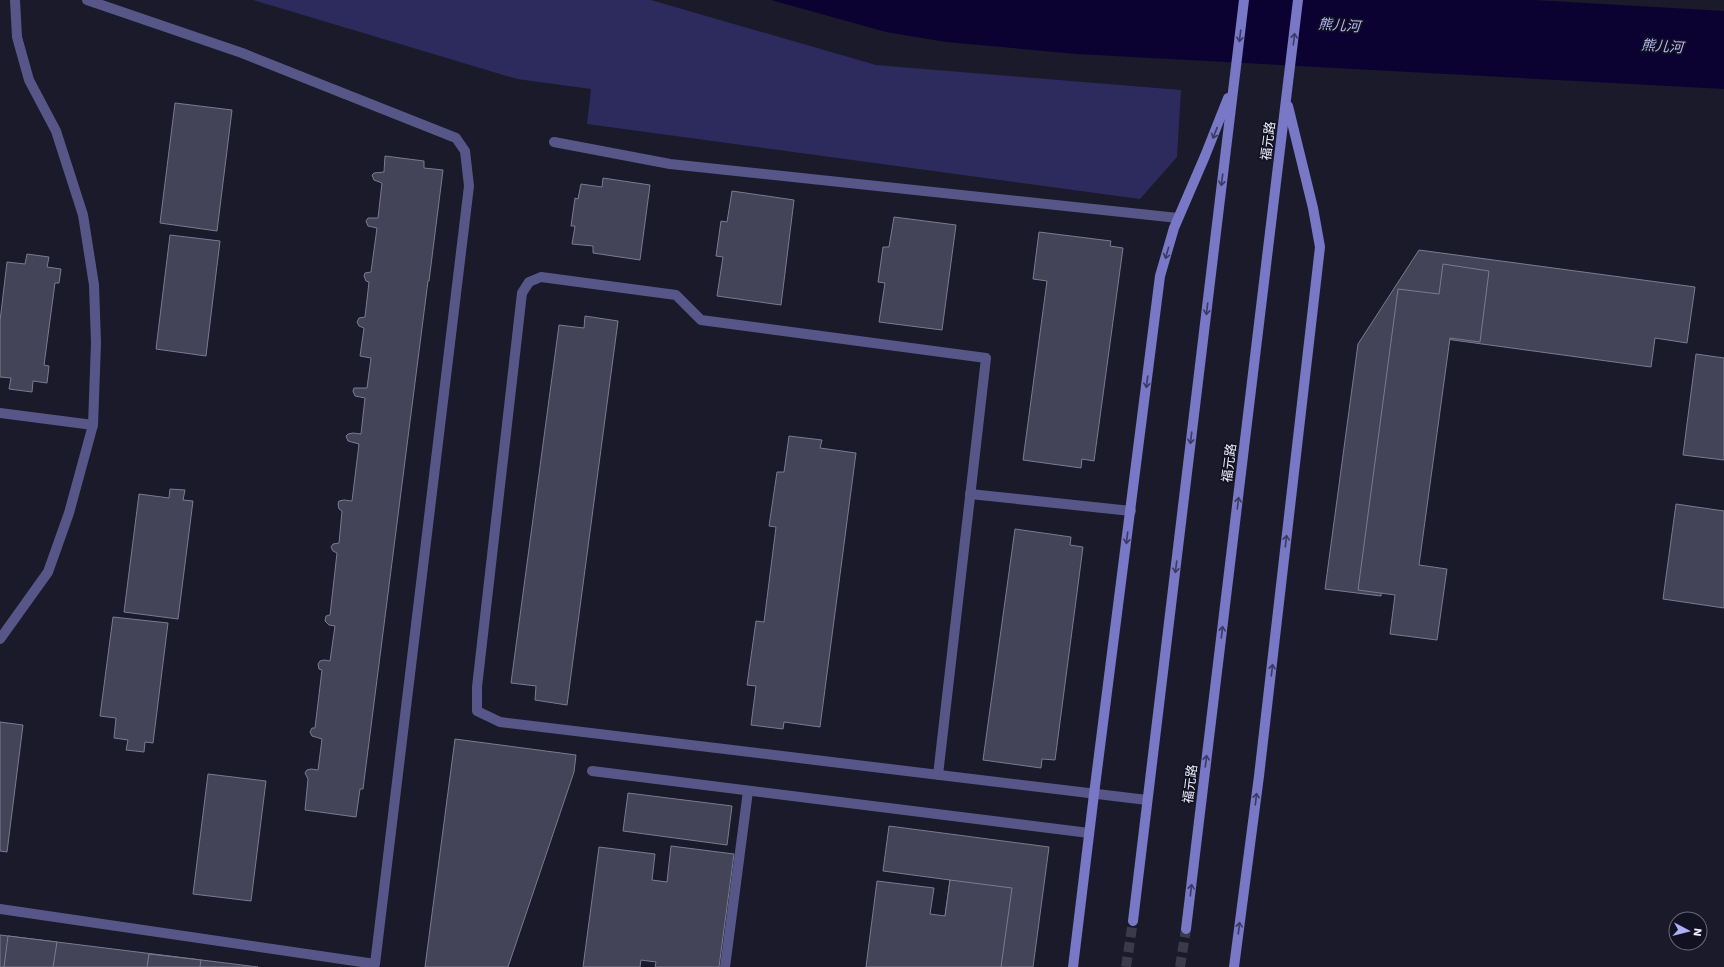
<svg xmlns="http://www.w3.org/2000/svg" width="1724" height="967" viewBox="0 0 1724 967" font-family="'Work Sans','Noto Sans SC',sans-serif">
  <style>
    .green { fill: #2d2a5d }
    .water { fill: #0c0232 }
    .building { fill: #434457; stroke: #7a7b91 }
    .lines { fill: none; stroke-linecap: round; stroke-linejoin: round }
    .secondary-tunnel { stroke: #3a3a4a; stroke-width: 10; stroke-dasharray: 10 5; stroke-linecap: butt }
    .lane { stroke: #565788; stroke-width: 10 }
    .secondary { stroke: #7878c6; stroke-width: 10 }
    .oneway { stroke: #3a3a63 }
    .labels { text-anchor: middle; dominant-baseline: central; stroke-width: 3.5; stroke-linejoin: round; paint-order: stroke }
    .street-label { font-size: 13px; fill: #eff0fc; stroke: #111121 }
    .water-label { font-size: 14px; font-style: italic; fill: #b7baf7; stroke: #111121 }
  </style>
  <rect width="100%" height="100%" fill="#1a1a2b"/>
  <!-- green -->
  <polygon class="green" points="253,0 651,0 876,65 1181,90 1177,157 1140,199 587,124 591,89 517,79"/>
  <!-- water -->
  <polygon class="water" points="771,0 1534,0 1724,11 1724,89 1077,54 946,42 886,32"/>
  <!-- building -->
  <g class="building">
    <polygon points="175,103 232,110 217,231 160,223"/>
    <polygon points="385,156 424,161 424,168 443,170 429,281 428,281 363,789 360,789 356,817 305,810 308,779 305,773 307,770 311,769 318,770 322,739 312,736 310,732 312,728 315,728 322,670 319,669 318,664 320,661 324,660 330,661 335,626 329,625 325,621 326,616 330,615 337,553 333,551 331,547 333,544 339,543 342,511 339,509 338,504 339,501 344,500 352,501 359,444 348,441 346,436 348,434 353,433 361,434 365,398 355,396 353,391 354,388 367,388 371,358 360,356 364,328 359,326 357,322 359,318 365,317 369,282 366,281 364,276 365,273 371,272 377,228 368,226 366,221 368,218 378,218 382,183 374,180 372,175 374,173 384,172"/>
    <polygon points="603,178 650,185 640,260 593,253 593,246 572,244 575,226 571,226 575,198 578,199 581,184 602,187"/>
    <polygon points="732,191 794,200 781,305 717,296 723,257 716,256 721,221 727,222"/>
    <polygon points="894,217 956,225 942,330 879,322 885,283 878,282 883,247 889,247"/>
    <polygon points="1039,232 1111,241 1110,246 1123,248 1094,461 1082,459 1081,468 1023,460 1047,281 1033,279"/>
    <polygon points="170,235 220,241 206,356 156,349"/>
    <polygon points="1419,250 1695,287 1687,343 1655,338 1651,367 1416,335 1381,596 1325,589 1358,344"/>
    <polygon points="27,254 49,257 47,267 61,269 59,283 55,283 44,365 49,366 47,383 33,381 32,392 9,389 11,378 0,377 0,321 7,262 25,264"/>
    <polygon points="1443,264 1489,271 1480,342 1450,338 1419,565 1447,569 1437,640 1390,634 1395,595 1358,590 1398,289 1439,294"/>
    <polygon points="585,316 618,321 567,705 535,700 536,686 511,683 559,325 584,328"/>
    <polygon points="1696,354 1724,358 1724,460 1683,455"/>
    <polygon points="789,436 822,440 820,448 856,453 820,727 784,722 783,729 751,725 756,686 747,685 756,621 764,622 776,527 769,526 777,472 784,472"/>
    <polygon points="170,489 185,490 183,500 193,501 178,619 124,612 139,494 169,498"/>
    <polygon points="1676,504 1724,511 1724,608 1663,599"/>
    <polygon points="1015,529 1071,537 1070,545 1083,547 1055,760 1042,759 1041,768 983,760"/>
    <polygon points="113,617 168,623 153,743 145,742 144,752 126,750 128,740 114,738 116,718 100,716"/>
    <polygon points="0,722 23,725 7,852 0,851"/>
    <polygon points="455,739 576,755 574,772 508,967 425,967"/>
    <polygon points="208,774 266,781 251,901 193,894"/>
    <polygon points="628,793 732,806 727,845 623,831"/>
    <polygon points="889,826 1049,847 1033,967 938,967 950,880 883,871"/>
    <polygon points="671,846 734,854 719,967 655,967 656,962 641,960 640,967 583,967 599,847 655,854 652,880 667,882"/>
    <polygon points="950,880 1012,888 1001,967 866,967 877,881 934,888 930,914 945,916"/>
    <polygon points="0,935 57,942 258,967 0,967"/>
    <polygon points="8,936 57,942 53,967 4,967"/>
    <polygon points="149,954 201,960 200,967 147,967"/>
  </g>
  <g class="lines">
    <!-- secondary-tunnel -->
    <g class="secondary-tunnel">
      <polyline points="1126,967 1133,921"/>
      <polyline points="1180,967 1186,929"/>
    </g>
    <!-- lane -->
    <g class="lane">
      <polyline points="554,142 670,164 1178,218"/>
      <polyline points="0,413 93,425"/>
      <polyline points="970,494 1131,511"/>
      <polyline points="0,639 48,572 69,513 93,425 96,343 94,285 83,215 56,131 29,80 17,37 15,0"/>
      <polyline points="592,771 1089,833"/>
      <polyline points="938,775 986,358 701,320 676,295 541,277 529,282 522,293 477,687 477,711 500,722 1147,800"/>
      <polyline points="0,909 375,964 469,186 465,151 456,138 242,53 87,0"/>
      <polyline points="725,967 748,791"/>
    </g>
    <!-- secondary -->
    <g class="secondary">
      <polyline points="1133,921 1244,0"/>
      <polyline points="1186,929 1298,0"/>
      <polyline points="1073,967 1094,794 1160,276 1174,228 1205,156 1228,98"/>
      <polyline points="1234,967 1259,776 1320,247 1313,208 1288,106"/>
    </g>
  </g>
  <!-- one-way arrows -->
  <defs><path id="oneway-shaft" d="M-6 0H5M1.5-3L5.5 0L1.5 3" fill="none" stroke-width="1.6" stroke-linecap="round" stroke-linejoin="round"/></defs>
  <g class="oneway">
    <use href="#oneway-shaft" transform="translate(1240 36) rotate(97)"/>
    <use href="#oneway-shaft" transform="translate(1294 39) rotate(-83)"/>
    <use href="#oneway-shaft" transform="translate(1215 133) rotate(111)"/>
    <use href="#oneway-shaft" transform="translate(1222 180) rotate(97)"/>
    <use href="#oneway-shaft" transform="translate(1167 253) rotate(106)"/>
    <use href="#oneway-shaft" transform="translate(1207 309) rotate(97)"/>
    <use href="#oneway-shaft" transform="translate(1147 382) rotate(97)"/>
    <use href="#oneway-shaft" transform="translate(1191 438) rotate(97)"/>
    <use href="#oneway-shaft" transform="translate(1238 503) rotate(-83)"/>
    <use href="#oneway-shaft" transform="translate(1127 538) rotate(97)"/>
    <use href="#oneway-shaft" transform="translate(1286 541) rotate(-83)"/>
    <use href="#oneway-shaft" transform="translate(1176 567) rotate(97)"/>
    <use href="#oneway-shaft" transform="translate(1222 632) rotate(-83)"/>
    <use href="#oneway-shaft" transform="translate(1272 670) rotate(-83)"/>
    <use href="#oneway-shaft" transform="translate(1206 761) rotate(-83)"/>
    <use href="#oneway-shaft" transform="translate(1256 799) rotate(-83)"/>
    <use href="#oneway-shaft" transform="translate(1191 890) rotate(-83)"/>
    <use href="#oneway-shaft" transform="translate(1239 928) rotate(-83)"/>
  </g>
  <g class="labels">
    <!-- street labels -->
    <g class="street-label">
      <text transform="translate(1268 141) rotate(-83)">福元路</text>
      <text transform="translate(1229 463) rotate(-83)">福元路</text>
      <text transform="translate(1190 784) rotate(-83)">福元路</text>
    </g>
    <!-- water labels -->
    <g class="water-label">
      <text transform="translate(1339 25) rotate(4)">熊儿河</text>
      <text transform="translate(1662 46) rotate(4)">熊儿河</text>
    </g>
  </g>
  <!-- north arrow -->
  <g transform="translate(1688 931) rotate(97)"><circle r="19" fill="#111121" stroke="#6a6a79"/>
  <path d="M0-3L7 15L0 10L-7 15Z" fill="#adaffb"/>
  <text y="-6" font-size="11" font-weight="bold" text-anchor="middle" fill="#eff0fc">N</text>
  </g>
</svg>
